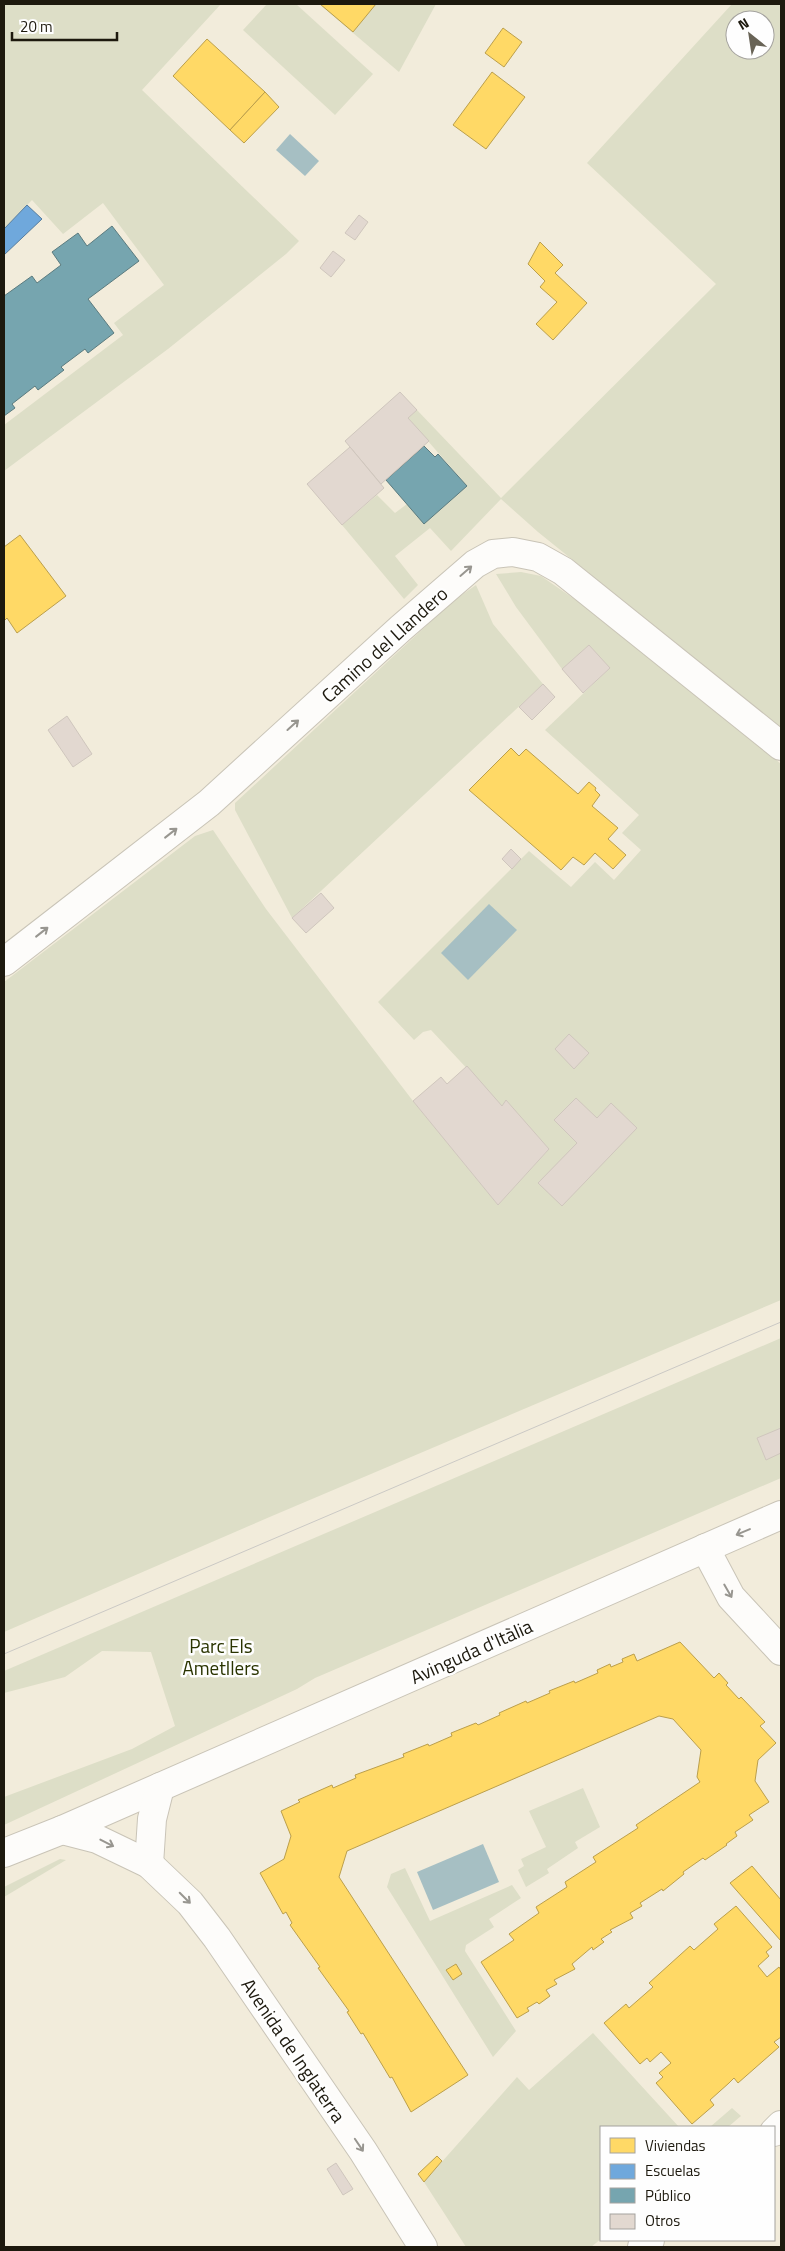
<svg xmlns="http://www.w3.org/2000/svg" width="785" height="2251" viewBox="0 0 785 2251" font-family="'Titillium Web',sans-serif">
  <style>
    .green { fill: #dddec7; fill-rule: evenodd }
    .water { fill: #a6bfc3 }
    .homes { fill: #ffd966; stroke: #bb9f4c }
    .schools { fill: #6fa8dc; stroke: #567d9e }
    .public { fill: #76a5af; stroke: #5b7b7f }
    .building { fill: #e2d8d0; stroke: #cfc6bd }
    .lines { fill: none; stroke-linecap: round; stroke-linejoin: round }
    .minor-casing { stroke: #c9c4b7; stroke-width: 30 }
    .minor { stroke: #fdfcfa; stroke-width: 28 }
    .tram { stroke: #cbc9c5; stroke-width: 1 }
    .oneway { stroke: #989690 }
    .labels { text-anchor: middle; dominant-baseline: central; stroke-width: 5; stroke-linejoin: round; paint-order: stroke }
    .street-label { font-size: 19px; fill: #1d190e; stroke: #fefefe }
    .park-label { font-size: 19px; fill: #2a3400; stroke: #fefefe }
  </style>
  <rect width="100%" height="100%" fill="#f2ecdb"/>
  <!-- green -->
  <g class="green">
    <polygon points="4,4 221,4 142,90 299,241 286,254 168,349 4,471 4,425 123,335 114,323 164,285 103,203 63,234 32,200 4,229"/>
    <polygon points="267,4 296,4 373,74 335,115 243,30"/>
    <polygon points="319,4 436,4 399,72"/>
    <path d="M732 4H781V728L538 532 501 499 451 551 430 528 395 556 418 585 404 599 342 525 377 495 395 513 407 504 467 486 408 418 417 410 501 498 716 284 587 163ZM735 20H765V50H735Z"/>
    <polygon points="521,572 541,576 622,632 781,764 781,1300 272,1516 4,1632 4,982 195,836 213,830 266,909 413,1101 498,1205 549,1149 506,1101 502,1106 431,1030 423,1032 414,1040 378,1002 529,851 571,887 595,862 614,880 641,850 622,833 639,815 545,730 610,668 589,645 562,669 516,607 496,574"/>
    <polygon points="476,585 493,624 543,684 292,918 235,810 235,803 453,601"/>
    <polygon points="781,1338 781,1478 315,1678 297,1689 4,1825 4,1797 132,1749 175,1726 151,1652 102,1651 65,1677 4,1693 4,1671"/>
    <polygon points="583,1788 600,1827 575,1842 578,1848 547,1869 549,1873 526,1887 518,1870 524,1866 521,1859 546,1847 529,1811"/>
    <polygon points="60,1859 66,1860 4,1897 4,1887"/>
    <polygon points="405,1868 430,1921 512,1885 521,1898 489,1919 494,1927 466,1945 465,1951 516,2031 493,2057 387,1887 391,1874"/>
    <polygon points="593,2033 679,2127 601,2127 601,2239 591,2247 466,2247 424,2182 517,2077 529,2090"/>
    <polygon points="732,2108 741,2116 728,2127 710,2127"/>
  </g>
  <!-- water -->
  <g class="water">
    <polygon points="290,134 319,161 305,176 276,150"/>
    <polygon points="489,904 517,930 468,980 441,953"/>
    <polygon points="483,1844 499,1882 433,1910 417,1872"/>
  </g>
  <!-- homes -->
  <g class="homes">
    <polygon points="320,4 376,4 353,32"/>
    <polygon points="503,28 522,42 504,67 485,53"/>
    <polygon points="207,39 265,92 230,130 173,76"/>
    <polygon points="492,72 525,97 486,149 453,125"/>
    <polygon points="265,92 279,107 244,143 230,130"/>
    <polygon points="540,242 563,265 555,273 587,303 553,340 536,324 557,302 540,287 545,281 528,264"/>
    <polygon points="20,535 66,596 17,633 7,618 4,621 4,547"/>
    <polygon points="511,748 519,756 526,749 578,794 589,782 596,788 595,790 600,795 592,806 618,828 608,839 626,855 613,869 595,853 584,865 573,857 561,870 469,790"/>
    <polygon points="680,1642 714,1678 719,1673 728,1683 726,1685 739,1699 741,1697 765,1722 760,1726 776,1743 758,1760 755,1781 769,1802 749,1815 753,1820 735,1832 737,1836 726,1844 727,1845 705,1860 703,1858 683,1872 684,1874 663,1891 662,1889 640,1903 642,1906 630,1913 633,1918 610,1930 612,1932 601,1939 604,1942 593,1950 592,1947 572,1964 575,1969 554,1980 557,1984 546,1990 550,1996 539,2004 537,2002 527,2008 529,2011 517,2018 481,1962 514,1940 509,1934 539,1913 536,1907 567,1887 565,1882 596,1862 593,1857 638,1828 636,1825 700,1782 697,1777 701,1750 673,1719 659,1716 347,1851 339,1877 468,2075 411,2112 392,2077 390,2078 363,2033 361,2034 347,2012 349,2011 318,1968 320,1967 290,1925 292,1923 286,1912 283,1914 260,1873 284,1859 291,1836 281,1811 300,1802 298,1800 332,1785 333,1788 356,1778 355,1775 404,1757 403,1754 428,1744 429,1746 452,1736 451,1733 476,1723 478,1725 500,1715 499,1713 526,1701 527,1703 550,1693 549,1691 574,1681 575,1683 598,1673 597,1670 610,1664 611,1667 623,1662 622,1659 634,1654 637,1661"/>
    <polygon points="752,1866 781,1900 781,1941 730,1883"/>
    <polygon points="736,1906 772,1947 766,1952 769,1956 758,1966 767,1977 779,1967 781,1970 781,2037 774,2042 779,2047 738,2083 734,2078 729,2083 710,2100 714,2105 692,2124 656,2083 663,2077 659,2073 671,2063 661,2052 650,2062 647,2058 640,2064 604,2023 626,2004 629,2008 653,1987 649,1983 690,1946 694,1950 718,1929 714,1924"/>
    <polygon points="456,1964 462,1974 453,1980 446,1970"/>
    <polygon points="437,2156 442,2161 424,2182 418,2174"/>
  </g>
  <!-- schools -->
  <polygon class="schools" points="27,205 42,219 4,255 4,229"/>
  <!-- public -->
  <g class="public">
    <polygon points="112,226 139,261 88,299 114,333 88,353 85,349 61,367 64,370 38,390 35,386 12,404 15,408 4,416 4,296 32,276 37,283 61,265 52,252 78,233 87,246"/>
    <polygon points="424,446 435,457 438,454 467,486 424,524 386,480"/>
  </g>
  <!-- building -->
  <g class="building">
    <polygon points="359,215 368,222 355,240 345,233"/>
    <polygon points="333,251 345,260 331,277 320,268"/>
    <polygon points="400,392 417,410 408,418 429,441 381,484 345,441"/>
    <polygon points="350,447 384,488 342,525 307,484"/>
    <polygon points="589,645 610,668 583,693 562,669"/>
    <polygon points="543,684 555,697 532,720 519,707"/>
    <polygon points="67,716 92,754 73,767 48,730"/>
    <polygon points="511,849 521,859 512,869 502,859"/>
    <polygon points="321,893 334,908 306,933 292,918"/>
    <polygon points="569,1034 589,1053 574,1069 555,1049"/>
    <polygon points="467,1066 502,1106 506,1100 549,1149 498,1205 413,1101 441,1077 447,1084"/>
    <polygon points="576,1098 597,1118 611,1103 637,1128 562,1206 538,1183 577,1143 554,1120"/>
    <polygon points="781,1428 781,1453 766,1460 757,1438"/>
    <polygon points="336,2163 353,2189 343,2195 327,2169"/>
  </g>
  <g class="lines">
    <defs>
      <g id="minor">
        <polyline points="4,962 209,803 401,628 475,564 493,554 513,552 538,557 563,571 781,746"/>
        <polyline points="705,1548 731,1597 781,1651"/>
        <polyline points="62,1830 97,1839 149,1864 190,1903 217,1938 363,2151 423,2247"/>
        <polyline points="4,1853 62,1830 781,1515"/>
        <polyline points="149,1864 152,1819 160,1787"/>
        <polyline points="774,2132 781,2125"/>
        <polyline points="642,2247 650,2240"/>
      </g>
    </defs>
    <!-- minor casing -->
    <use href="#minor" class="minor-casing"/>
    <!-- minor -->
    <use href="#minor" class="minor"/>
    <!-- tram -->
    <polyline class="tram" points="4,1654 781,1322"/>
  </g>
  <!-- one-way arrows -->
  <defs><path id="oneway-shaft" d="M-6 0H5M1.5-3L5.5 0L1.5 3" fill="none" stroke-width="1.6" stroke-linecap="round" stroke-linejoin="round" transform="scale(1.25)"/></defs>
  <g class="oneway">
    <use href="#oneway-shaft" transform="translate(466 571) rotate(-41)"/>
    <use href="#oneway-shaft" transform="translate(293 725) rotate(-42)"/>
    <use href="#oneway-shaft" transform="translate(171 833) rotate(-38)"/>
    <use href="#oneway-shaft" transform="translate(42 932) rotate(-38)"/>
    <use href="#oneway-shaft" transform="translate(743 1532) rotate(157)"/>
    <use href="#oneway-shaft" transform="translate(728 1591) rotate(60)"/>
    <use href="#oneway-shaft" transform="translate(107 1843) rotate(27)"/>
    <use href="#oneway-shaft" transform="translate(185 1898) rotate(45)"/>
    <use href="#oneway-shaft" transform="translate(359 2145) rotate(56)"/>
  </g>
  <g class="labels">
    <!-- street labels -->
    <g class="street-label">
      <text transform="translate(384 644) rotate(-42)">Camino del Llandero</text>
      <text transform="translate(471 1651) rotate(-24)">Avinguda d'Itàlia</text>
      <text transform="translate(294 2050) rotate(56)">Avenida de Inglaterra</text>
    </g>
    <!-- park labels -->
    <g class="park-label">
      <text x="221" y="1645">Parc Els<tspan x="221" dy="22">Ametllers</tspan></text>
    </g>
  </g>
  <!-- border -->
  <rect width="785" height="2251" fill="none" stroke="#1d190e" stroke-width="10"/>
  <!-- legend -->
  <rect x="600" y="2126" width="175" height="115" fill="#fefefe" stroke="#a4a29e"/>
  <rect x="610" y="2138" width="25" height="15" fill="#ffd966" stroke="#a4a29e"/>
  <text x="645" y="2151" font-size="15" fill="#1d190e">Viviendas</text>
  <rect x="610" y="2164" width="25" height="15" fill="#6fa8dc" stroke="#a4a29e"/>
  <text x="645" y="2176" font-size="15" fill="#1d190e">Escuelas</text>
  <rect x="610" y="2188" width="25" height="15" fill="#76a5af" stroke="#a4a29e"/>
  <text x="645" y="2201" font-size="15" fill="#1d190e">Público</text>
  <rect x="610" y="2214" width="25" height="15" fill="#e2d8d0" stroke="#a4a29e"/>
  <text x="645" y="2226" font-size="15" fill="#1d190e">Otros</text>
  <!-- north arrow -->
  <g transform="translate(750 35) rotate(330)"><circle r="24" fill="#fefefe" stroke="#a4a29e"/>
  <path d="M0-4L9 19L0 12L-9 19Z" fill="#686356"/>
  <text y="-8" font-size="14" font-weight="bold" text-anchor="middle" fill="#1d190e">N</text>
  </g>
  <!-- scale -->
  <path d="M12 32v8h105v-8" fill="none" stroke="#1d190e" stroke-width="2.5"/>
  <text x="20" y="32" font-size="15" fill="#1d190e" stroke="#fefefe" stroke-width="4" paint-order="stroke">20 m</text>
</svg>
